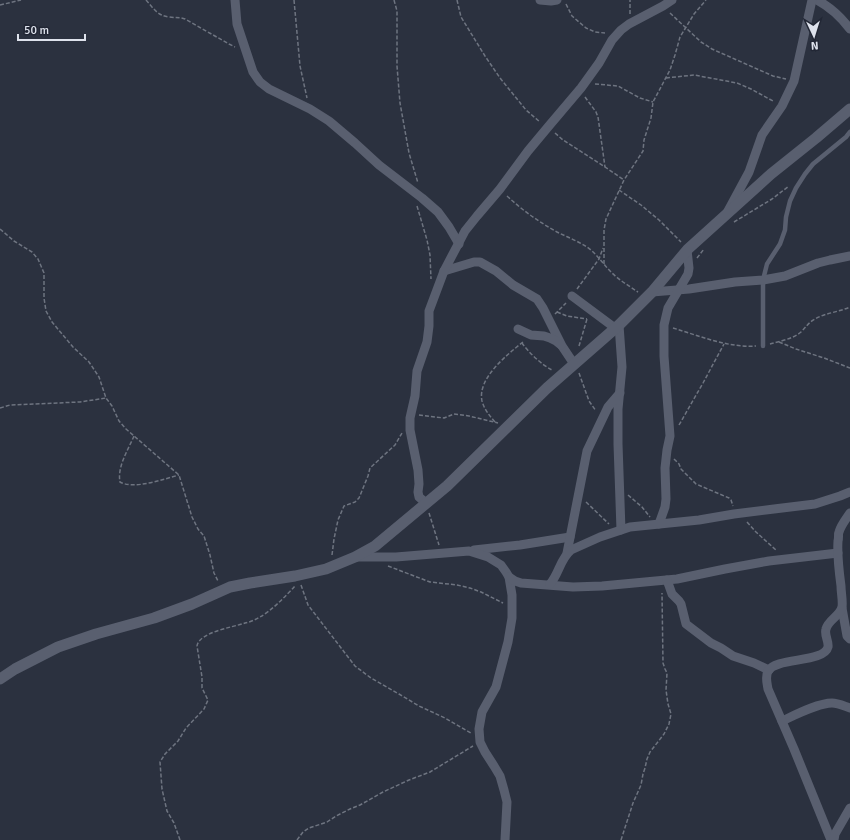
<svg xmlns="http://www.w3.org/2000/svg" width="850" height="840" viewBox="0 0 850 840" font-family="Signika,sans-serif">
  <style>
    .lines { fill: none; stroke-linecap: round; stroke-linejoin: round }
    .path { stroke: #6e7480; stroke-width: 1.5; stroke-dasharray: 4 2; stroke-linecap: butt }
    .service { stroke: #595f6f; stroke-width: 4.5 }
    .minor { stroke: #595f6f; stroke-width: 9 }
    .tertiary { stroke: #595f6f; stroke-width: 11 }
  </style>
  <rect width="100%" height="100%" fill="#2b313f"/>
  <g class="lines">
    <!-- path -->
    <g class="path">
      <path d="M146 0C153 8 158 16 169 17 175 18 180 17 185 19L229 44 235 47"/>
      <polyline points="294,0 300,66 307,98"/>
      <polyline points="394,0 397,11 397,66 400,103 409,153 418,183"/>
      <polyline points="457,0 461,17 485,56 500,78 526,110 540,122"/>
      <polyline points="566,4 572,16 586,28 595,32 605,33"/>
      <polyline points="0,5 21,0"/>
      <polyline points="670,13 701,42 712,49 773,76 786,79"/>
      <polyline points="630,14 630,0"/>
      <polyline points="666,78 694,75 737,83 751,89 773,101"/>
      <polyline points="595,84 618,86 640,98 653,102"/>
      <polyline points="585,97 596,112 598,117 605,167"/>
      <polyline points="555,133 563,140 605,167 624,180"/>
      <polyline points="619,190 641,205 659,220 681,242"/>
      <path d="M507 196C522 210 539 222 557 232 567 237 578 241 587 247 597 254 603 264 611 272 619 280 629 286 638 292"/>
      <polyline points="417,206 427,240 430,255 431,279"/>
      <polyline points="734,222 772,199 789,186"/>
      <polyline points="0,229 14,241 32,252 38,259 44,273 44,298 46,311 52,322 73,347 89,362 99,377 106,398 112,406 119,421 126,429 179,475 192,517 198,529 204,536 210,555 214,573 218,581"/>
      <polyline points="697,258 704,249"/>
      <polyline points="604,264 604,230 606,219 624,180 643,151 644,140 651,118 653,102 670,70 675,55 680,37 694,14 706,0"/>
      <polyline points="577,289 599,259 603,248"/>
      <polyline points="557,312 567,316 587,319"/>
      <polyline points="555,314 566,303"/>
      <path d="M673 328C700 336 728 348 756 346"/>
      <polyline points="779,342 796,349 824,358 850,368"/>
      <path d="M522 343C528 352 542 365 552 370"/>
      <path d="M770 344C780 341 793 339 801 332 806 327 809 322 815 319 825 313 839 312 850 307"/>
      <polyline points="579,346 587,319"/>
      <polyline points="579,373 589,401 596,411"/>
      <polyline points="0,408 10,405 80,402 106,398"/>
      <polyline points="419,415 444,418 454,414 469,416 498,423"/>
      <path d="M495 422C489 415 484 409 482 401 477 378 508 354 523 342"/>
      <polyline points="679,425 703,383 724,344"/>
      <path d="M134 436C128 450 117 467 120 482 134 490 164 479 179 475"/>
      <polyline points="674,459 679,464 681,469 696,484 729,498 731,500 733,506"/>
      <polyline points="628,495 642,507 650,517"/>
      <polyline points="586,502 609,524"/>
      <polyline points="429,513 439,545"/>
      <polyline points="747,522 756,532 777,551"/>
      <polyline points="332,555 334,539 338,520 344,506 355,502 359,498 368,476 370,468 395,445 402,433"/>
      <polyline points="388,566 430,582 457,585 470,588 481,592 503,603"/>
      <polyline points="301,585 308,605 355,666 371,678 399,694 419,706 445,718 471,733"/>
      <path d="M180 840 174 823 167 811 162 789 160 762 165 754 178 741 186 728 204 709 208 700 202 688V677L197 646C199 632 234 627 245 623 250 622 255 620 260 617 271 611 286 596 295 586"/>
      <polyline points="297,840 303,832 309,828 327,822 336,816 350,809 360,805 383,792 409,780 430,772 473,746"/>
      <polyline points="621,840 633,803 641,785 643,774 645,768 647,759 650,752 664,734 669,724 671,714 668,704 666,690 667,673 665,669 663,663 662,593"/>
    </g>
    <!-- service -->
    <polyline class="service" points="763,346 763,280 767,264 780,244 785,230 786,217 790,201 796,188 805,174 813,164 846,137 850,132"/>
    <!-- minor -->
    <g class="minor">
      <polyline points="235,0 237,24 253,72 260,82 269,89 310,109 329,121 355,143 379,165 422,198 438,212 449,227 459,244"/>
      <polyline points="540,0 551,1 557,0"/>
      <path d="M817 0C830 7 841 17 850 29"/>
      <polyline points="728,211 749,172 762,135 782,106 794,81 812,0"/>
      <polyline points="444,271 474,262 480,262 496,271 513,285 537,299 543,308 562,346 574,364"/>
      <polyline points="652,292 689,289 735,282 763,280 785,276 818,263 830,260 850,256"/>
      <polyline points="572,296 615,328"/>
      <polyline points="619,325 622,367 618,409 618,444 621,530"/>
      <polyline points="518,329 531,335 544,336 550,338 556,341 561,345"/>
      <polyline points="426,503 419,497 418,492 419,484 418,470 410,430 410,418 415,396 417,371 427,342 429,326 429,311 444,271 465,231 477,216 500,189 528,151 548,127 581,88 599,63 612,40 621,30 629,24 663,6 672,0"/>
      <polyline points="659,524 665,507 666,499 665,468 667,450 670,436 664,356 664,325 668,308 688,274 689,268 687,250"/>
      <polyline points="474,550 520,545 570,537"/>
      <polyline points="567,553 587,451 608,407 620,393"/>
      <polyline points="355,557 396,557 469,551 488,557 501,565 506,572 509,577 512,595 512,618 508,642 496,687 482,712 479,729 480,742 485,752 494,766 500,776 504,790 507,802 505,840"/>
      <polyline points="509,577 515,581 521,583 573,587 602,586 677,579 725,569 769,561 838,553"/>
      <polyline points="667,580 672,594 679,601 681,604 686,624 711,643 721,648 733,656 754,663 769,670"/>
      <path d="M550 584C559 574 560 559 571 550L600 537 630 527 699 520 734 514 774 509 815 504 840 496 850 492"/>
      <polyline points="842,608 847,636 850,639"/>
      <path d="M782 721C795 715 818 703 832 703 838 703 844 706 850 708"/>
      <path d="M831 840 794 749 768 689C767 683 765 677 768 671 776 657 824 663 828 647 829 641 824 635 826 629 828 620 840 616 842 607 843 601 841 593 841 586 839 571 837 556 838 541 839 538 838 534 839 532 841 525 846 519 850 513"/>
      <polyline points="834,840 835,834 850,808"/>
    </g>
    <!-- tertiary -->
    <polyline class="tertiary" points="0,679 15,669 58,647 96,634 154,618 192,604 230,587 250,583 295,576 326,569 355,557 375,546 447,486 547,388 619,325 652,292 688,249 771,174 816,138 850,109"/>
  </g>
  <!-- north arrow -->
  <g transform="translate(814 36) rotate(176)" stroke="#222735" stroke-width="3" paint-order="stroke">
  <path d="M0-3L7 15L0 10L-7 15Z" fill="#dee2ec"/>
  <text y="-6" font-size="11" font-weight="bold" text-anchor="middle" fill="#dee2ec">N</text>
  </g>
  <!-- scale -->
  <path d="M18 34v6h67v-6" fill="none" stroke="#dee2ec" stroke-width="2"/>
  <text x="24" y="34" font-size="12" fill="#dee2ec" stroke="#222735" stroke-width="3" paint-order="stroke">50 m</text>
</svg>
